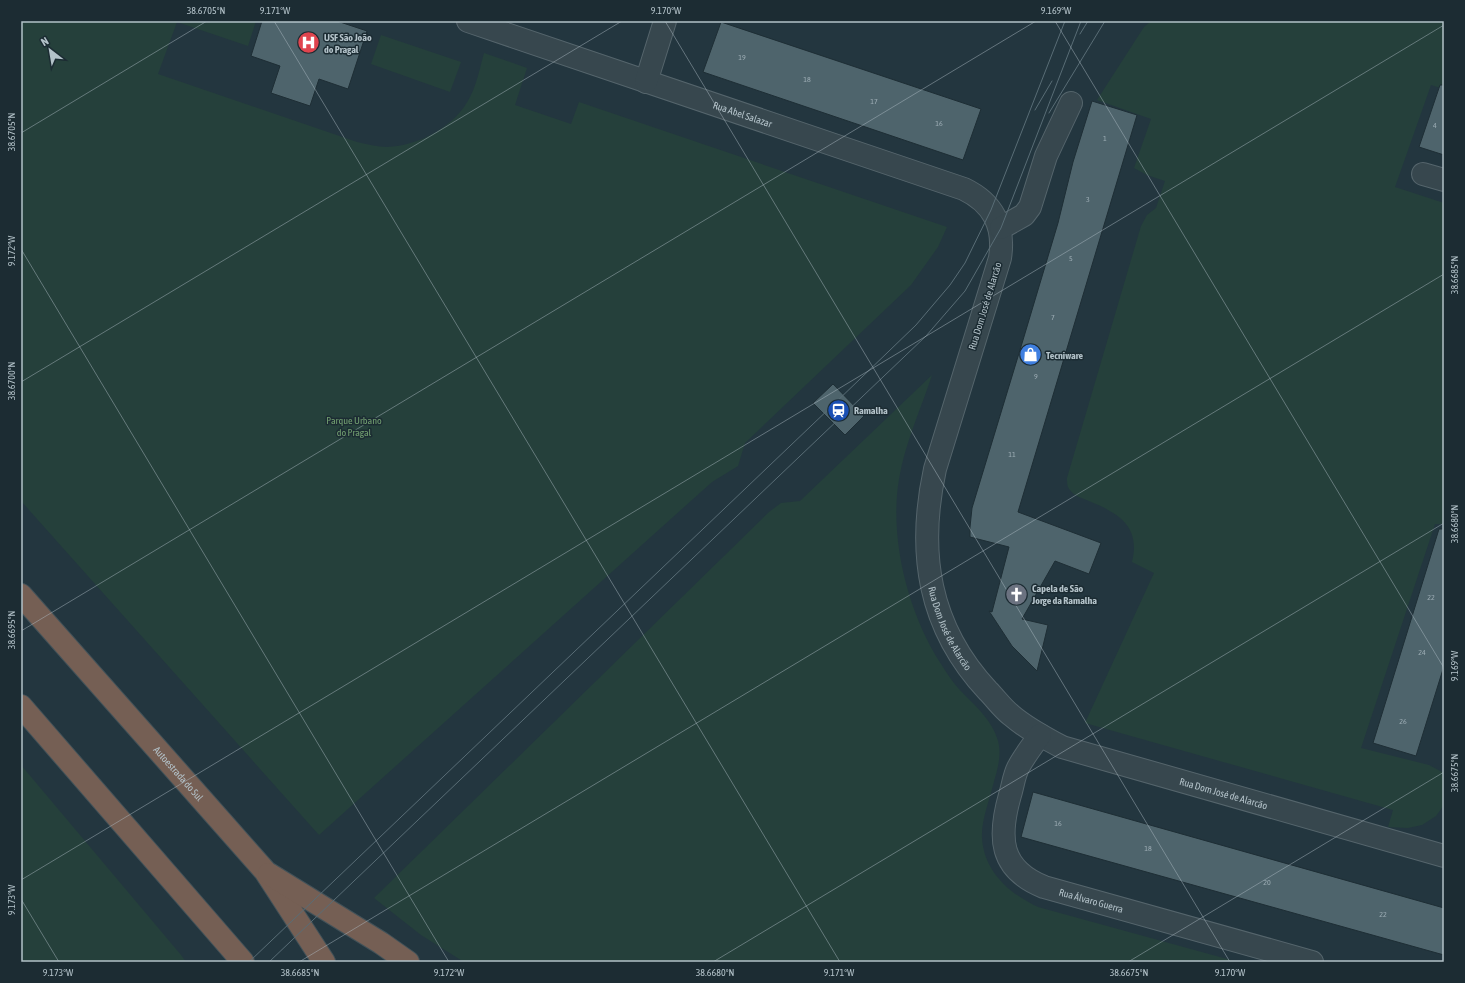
<svg xmlns="http://www.w3.org/2000/svg" width="1465" height="983" viewBox="0 0 1465 983" font-family="'Asap Condensed',sans-serif">
  <style>
    .green { fill: #25403b }
    .building { fill: #4e646c; stroke: #1e2e35 }
    .lines { fill: none; stroke-linecap: round; stroke-linejoin: round }
    .minor-casing { stroke: #55656c; stroke-width: 24 }
    .motorway-casing { stroke: #425259; stroke-width: 24 }
    .minor { stroke: #37474e; stroke-width: 22 }
    .motorway { stroke: #755f54; stroke-width: 22 }
    .tram { stroke: #596d76; stroke-width: 1 }
    .ticks { fill: none; stroke: #b3c2c9; stroke-width: 1; stroke-opacity: 0.45 }
    .labels { text-anchor: middle; dominant-baseline: central; stroke-width: 3; stroke-linejoin: round; paint-order: stroke }
    .number-label { font-size: 8px; fill: #9aaab2 }
    .poi-label { font-size: 10px; font-weight: bold; fill: #b3c2c9; stroke: #1c2c33; text-anchor: start }
    .street-label { font-size: 10px; fill: #b3c2c9; stroke: #1c2c33 }
    .park-label { font-size: 10px; fill: #73a071; stroke: #1c2c33 }
    .neatline { fill: none; stroke: #b3c2c9; stroke-width: 1.5 }
    .ticks-label { font-size: 10px; text-anchor: middle; fill: #b3c2c9 }
  </style>
  <rect width="100%" height="100%" fill="#23363f"/>
  <!-- green -->
  <g class="green">
    <path d="M21 21H256L248 46 177 22 158 74 357 142C367 144 377 147 387 147 419 146 456 126 470 97 477 84 480 67 484 53L527 68 515 105 571 124 579 102 947 227 938 247 911 285 745 443 738 466 712 482 319 835 21 501Z"/>
    <path d="M1151 21H1444V89L1431 85 1395 187 1444 203V524H1435L1361 748 1429 765 1444 773V805L1436 816 1422 825 1408 828 1388 827 1393 810 1085 723 1154 573 1132 562C1141 526 1118 513 1089 501 1082 498 1074 496 1070 490 1067 487 1067 482 1067 478L1141 226 1147 215 1156 208 1165 181 1147 175 1134 168 1151 119 1097 100 1144 27Z"/>
    <polygon points="381,35 461,62 450,92 371,64"/>
    <path d="M932 375C921 409 905 443 899 479 889 539 908 613 941 664 946 672 952 681 958 688 973 704 992 719 998 741 1002 756 997 771 993 785 989 802 981 821 982 838 984 872 1010 894 1038 907L1238 962H464L421 935 374 898 769 512 781 503 800 501Z"/>
    <polygon points="21,765 181,955 186,962 21,962"/>
  </g>
  <!-- building -->
  <g class="building">
    <polygon points="262,21 337,21 367,31 348,89 319,79 310,106 271,93 280,66 251,56"/>
    <polygon points="721,22 981,109 963,160 703,72"/>
    <polygon points="1440,85 1444,85 1444,155 1419,147"/>
    <polygon points="1092,101 1137,115 1018,512 1101,543 1089,574 1055,561 1022,619 1048,625 1037,671 1012,646 989,611 992,612 1009,547 970,537 970,527 972,508 1023,340 1058,223 1073,162"/>
    <polygon points="833,384 864,416 845,435 813,403"/>
    <polygon points="1439,529 1444,529 1444,666 1416,756 1373,743"/>
    <polygon points="1033,792 1444,908 1444,955 1021,837"/>
  </g>
  <g class="lines">
    <defs>
      <g id="minor">
        <path id="s1" d="M468 21 964 189C993 203 1005 226 1000 258L935 469C917 552 928 627 988 691 996 699 1002 708 1011 715 1026 728 1045 738 1062 747L1444 856"/>
        <polyline points="646,82 665,21"/>
        <polyline points="1423,174 1444,180"/>
        <polyline points="1001,228 1024,215 1030,207 1046,156 1071,103"/>
        <path id="s2" d="M1040 735C1033 745 1025 755 1019 766 1014 774 1013 786 1010 795 998 837 999 869 1044 887L1312 962"/>
      </g>
      <g id="motorway">
        <path id="s3" d="M21 595 265 871 324 962"/>
        <polyline points="21,706 243,962"/>
        <polyline points="269,874 381,943 408,962"/>
      </g>
    </defs>
    <!-- minor casing -->
    <use href="#minor" class="minor-casing"/>
    <!-- motorway casing -->
    <use href="#motorway" class="motorway-casing"/>
    <!-- minor -->
    <use href="#minor" class="minor"/>
    <!-- motorway -->
    <use href="#motorway" class="motorway"/>
    <!-- tram -->
    <g class="tram">
      <polyline points="1080,34 1088,21"/>
      <polyline points="1035,110 1052,81"/>
      <polyline points="1049,113 1105,21"/>
      <polyline points="249,962 833,405 916,325 950,285 965,263 991,210 1065,21"/>
      <polyline points="269,962 926,336 965,291 1001,228 1081,21"/>
    </g>
  </g>
  <!-- ticks -->
  <path class="ticks" d="M274 21 840 962M665 21 1230 962M1055 21 1444 668M21 133 207 21M21 249 449 962M21 382 622 21M21 631 1036 21M21 880 1444 25M21 899 59 962M299 962 1444 274M713 962 1444 523M1128 962 1444 772"/>
  <!-- icons -->
  <defs>
    <symbol id="hospital-disc" viewBox="-11 -11 22 22"><circle r="9.5" fill="#e0444e" stroke="#1c2c33"/><path d="M-5-5h3v3.5h4V-5h3V5h-3V1.5h-4V5h-3Z" fill="#fff"/></symbol>
    <symbol id="shop-disc" viewBox="-11 -11 22 22"><circle r="9.5" fill="#3f7fe0" stroke="#1c2c33"/><path d="M-5-2.5h2.3a2.7 3.5 0 0 1 5.4 0H5L5.5 6h-11ZM-1.5-2.5h3a1.5 2.3 0 0 0-3 0Z" fill="#fff"/></symbol>
    <symbol id="station-disc" viewBox="-11 -11 22 22"><circle r="9.5" fill="#1a4fb4" stroke="#1c2c33"/><path d="M-3-6H3Q5-6 5-4V2Q5 4 3 4L4.5 6H3L1.5 4h-3L-3 6H-4.5L-3 4Q-5 4-5 2V-4Q-5-6-3-6ZM-3.5-4v3h7v-3ZM-3.5 1v1.5H-2V1ZM2 1v1.5H3.5V1Z" fill="#fff"/></symbol>
    <symbol id="church-disc" viewBox="-11 -11 22 22"><circle r="9.5" fill="#6b7280" stroke="#1c2c33"/><path d="M-1.2-6h2.4v3.5h3.3v2.4h-3.3V6h-2.4V-.1h-3.3v-2.4h3.3Z" fill="#fff"/></symbol>
  </defs>
  <g fill-rule="evenodd">
    <use href="#hospital-disc" x="296" y="30" width="25" height="25"/>
    <use href="#shop-disc" x="1018" y="342" width="25" height="25"/>
    <use href="#station-disc" x="826" y="398" width="25" height="25"/>
    <use href="#church-disc" x="1004" y="582" width="25" height="25"/>
  </g>
  <g class="labels">
    <!-- number labels -->
    <g class="number-label">
      <text x="742" y="57">19</text>
      <text x="807" y="79">18</text>
      <text x="874" y="101">17</text>
      <text x="939" y="123">16</text>
      <text x="1435" y="125">4</text>
      <text x="1105" y="138">1</text>
      <text x="1088" y="199">3</text>
      <text x="1071" y="258">5</text>
      <text x="1053" y="317">7</text>
      <text x="1036" y="376">9</text>
      <text x="1012" y="454">11</text>
      <text x="1431" y="597">22</text>
      <text x="1422" y="652">24</text>
      <text x="1403" y="721">26</text>
      <text x="1058" y="823">16</text>
      <text x="1148" y="848">18</text>
      <text x="1267" y="882">20</text>
      <text x="1383" y="914">22</text>
    </g>
    <!-- poi labels -->
    <g class="poi-label">
      <text x="324" y="37">USF São João<tspan x="324" dy="12">do Pragal</tspan></text>
      <text x="1046" y="355">Tecniware</text>
      <text x="854" y="410">Ramalha</text>
      <text x="1032" y="588">Capela de São<tspan x="1032" dy="12">Jorge da Ramalha</tspan></text>
    </g>
    <!-- street labels -->
    <g class="street-label">
      <text stroke="none"><textPath href="#s1" startOffset="290">Rua Abel Salazar</textPath></text>
      <text transform="translate(985 306) rotate(-73)">Rua Dom José de Alarcão</text>
      <text stroke="none"><textPath href="#s1" startOffset="993">Rua Dom José de Alarcão</textPath></text>
      <text stroke="none"><textPath href="#s3" startOffset="238">Autoestrada do Sul</textPath></text>
      <text stroke="none"><textPath href="#s1" startOffset="1329">Rua Dom José de Alarcão</textPath></text>
      <text stroke="none"><textPath href="#s2" startOffset="228">Rua Álvaro Guerra</textPath></text>
    </g>
    <!-- park labels -->
    <g class="park-label">
      <text x="354" y="420">Parque Urbano<tspan x="354" dy="12">do Pragal</tspan></text>
    </g>
  </g>
  <!-- border -->
  <rect width="1465" height="983" fill="none" stroke="#1c2c33" stroke-width="44"/>
  <!-- north arrow -->
  <g transform="translate(50 50) rotate(329)" stroke="#1c2c33" stroke-width="3" paint-order="stroke">
  <path d="M0-3L7 15L0 10L-7 15Z" fill="#b3c2c9"/>
  <text y="-6" font-size="11" font-weight="bold" text-anchor="middle" fill="#b3c2c9">N</text>
  </g>
  <rect x="22" y="22" width="1421" height="939" class="neatline"/>
  <g class="ticks-label">
    <text x="206" y="14">38.6705°N</text>
    <text x="275" y="14">9.171°W</text>
    <text x="666" y="14">9.170°W</text>
    <text x="1056" y="14">9.169°W</text>
    <text transform="translate(11 132) rotate(-90)" y="4">38.6705°N</text>
    <text transform="translate(11 251) rotate(-90)" y="4">9.172°W</text>
    <text transform="translate(1454 275) rotate(-90)" y="4">38.6685°N</text>
    <text transform="translate(11 381) rotate(-90)" y="4">38.6700°N</text>
    <text transform="translate(1454 524) rotate(-90)" y="4">38.6680°N</text>
    <text transform="translate(11 630) rotate(-90)" y="4">38.6695°N</text>
    <text transform="translate(1454 666) rotate(-90)" y="4">9.169°W</text>
    <text transform="translate(1454 773) rotate(-90)" y="4">38.6675°N</text>
    <text transform="translate(11 900) rotate(-90)" y="4">9.173°W</text>
    <text x="58" y="976">9.173°W</text>
    <text x="300" y="976">38.6685°N</text>
    <text x="449" y="976">9.172°W</text>
    <text x="715" y="976">38.6680°N</text>
    <text x="839" y="976">9.171°W</text>
    <text x="1129" y="976">38.6675°N</text>
    <text x="1230" y="976">9.170°W</text>
  </g>
</svg>
